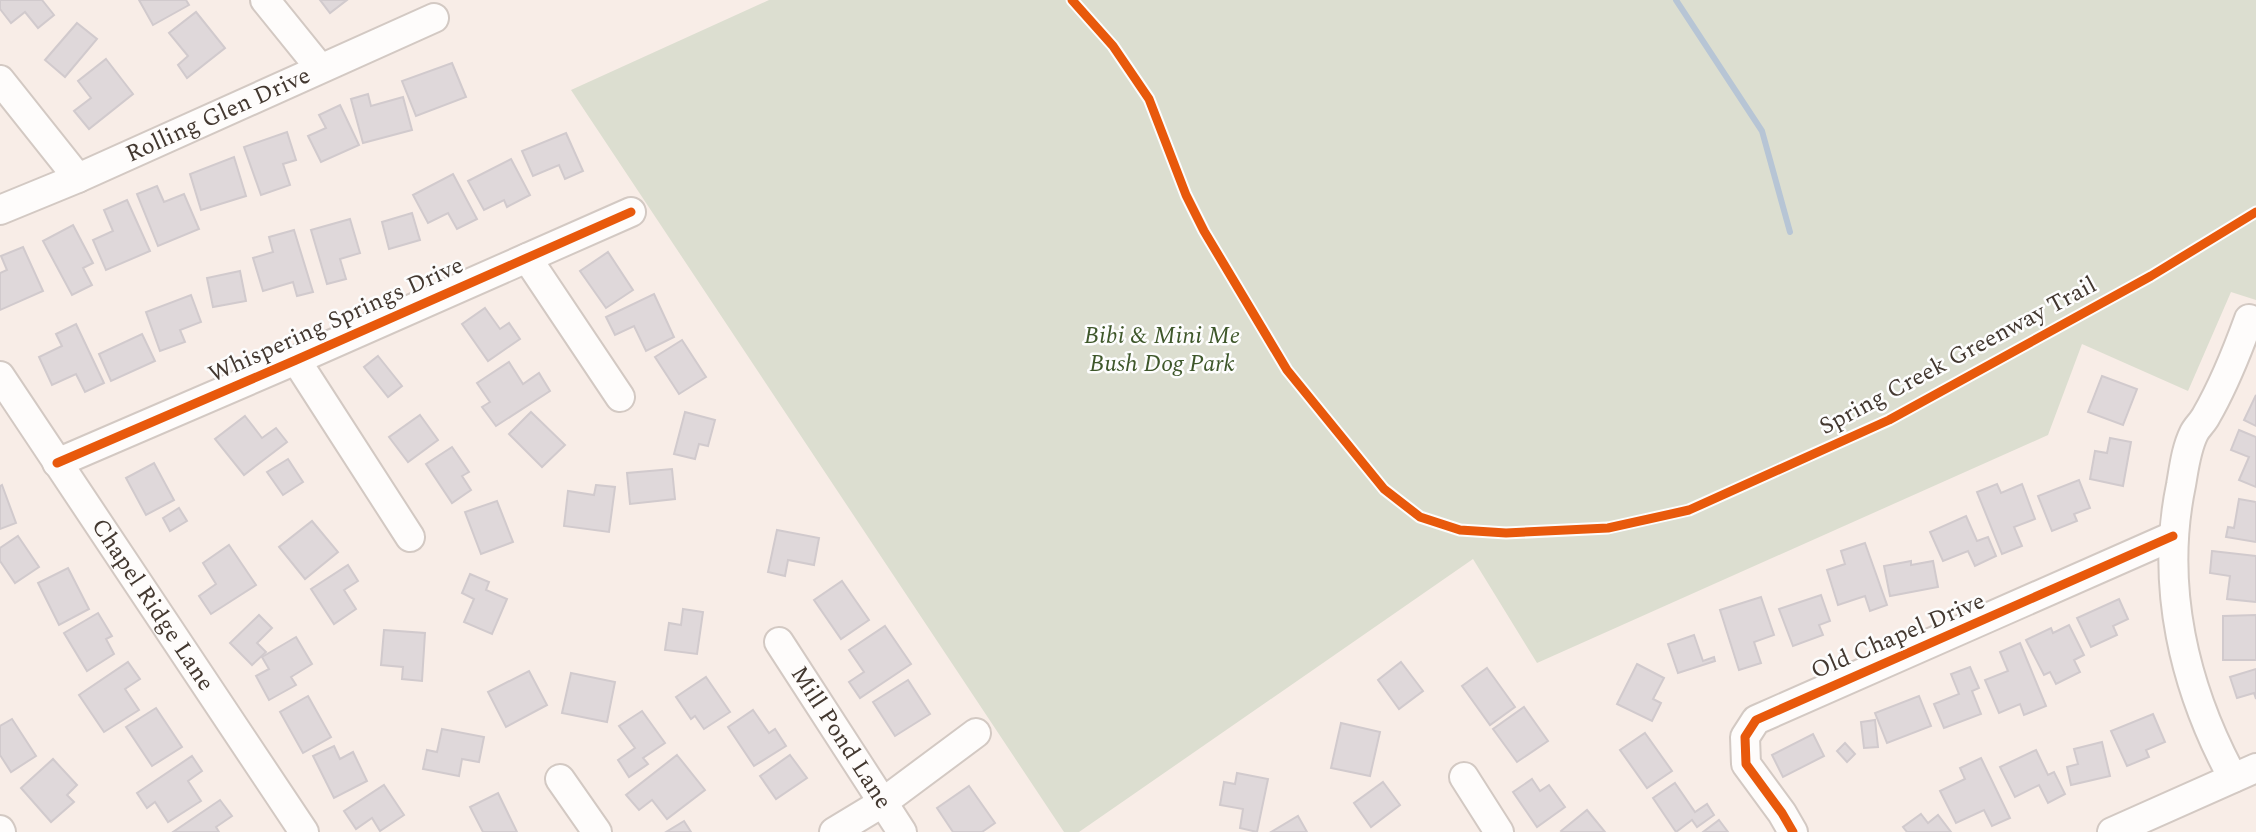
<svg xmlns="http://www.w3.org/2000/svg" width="2256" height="832" viewBox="0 0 2256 832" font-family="Spectral,serif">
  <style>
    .green { fill: #dcded0 }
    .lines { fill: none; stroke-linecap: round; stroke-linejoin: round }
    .stream { stroke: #b7c5d5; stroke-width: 6 }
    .building { fill: #dfd8da; stroke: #d1cacd; stroke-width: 2 }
    .minor-casing { stroke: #d3c9c3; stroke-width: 32 }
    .minor { stroke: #fefcfb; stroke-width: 28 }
    .cycleway-casing { stroke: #fdfdfd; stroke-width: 13 }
    .cycleway { stroke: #e8590c; stroke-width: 9 }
    .labels { text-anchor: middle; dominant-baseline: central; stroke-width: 5; stroke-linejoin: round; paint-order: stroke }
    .street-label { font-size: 24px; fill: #433830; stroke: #fdfdfd }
    .park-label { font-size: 24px; font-style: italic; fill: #3e572a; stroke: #fdfdfd }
  </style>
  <rect width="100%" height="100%" fill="#f8ede7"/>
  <!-- green -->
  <polygon class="green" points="769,0 2256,0 2256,300 2231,292 2188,391 2082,344 2048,435 1537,663 1473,559 1079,832 1064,832 571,90"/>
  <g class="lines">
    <!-- stream -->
    <polyline class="stream" points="1676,0 1762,131 1790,232"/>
  </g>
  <!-- building -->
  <g class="building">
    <polygon points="0,0 42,0 54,15 38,28 25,12 11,23 0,9"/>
    <polygon points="139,0 186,0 189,5 153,25"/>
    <polygon points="320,0 347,0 330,13"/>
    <polygon points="196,12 225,48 187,78 178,65 188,56 169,33"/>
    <polygon points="77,23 97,39 65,77 45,60"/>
    <polygon points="106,59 133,94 89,129 74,111 91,98 78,81"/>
    <polygon points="452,63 466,97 416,116 402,81"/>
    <polygon points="368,94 371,106 403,97 412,130 363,143 351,99"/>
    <polygon points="340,105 359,145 321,162 308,136 326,128 319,115"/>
    <polygon points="287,132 296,160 283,164 290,185 261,195 244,147"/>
    <polygon points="566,133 583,171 565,179 559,165 533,176 522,151"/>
    <polygon points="234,157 246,196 201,210 190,174"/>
    <polygon points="511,159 530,195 507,207 504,200 484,210 468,181"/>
    <polygon points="453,174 477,219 457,229 448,213 428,223 413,195"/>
    <polygon points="157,186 164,202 184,194 199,229 158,246 137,194"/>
    <polygon points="127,200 150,251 106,270 93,240 113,231 104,210"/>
    <polygon points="412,213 420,240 389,249 382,222"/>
    <polygon points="350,219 360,253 340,259 346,279 327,284 311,230"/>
    <polygon points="73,225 93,263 83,268 92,285 72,295 43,241"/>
    <polygon points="294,230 313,292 297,296 293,282 263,291 253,258 273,252 269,237"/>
    <polygon points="23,247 43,291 0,310 0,273 7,270 1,256"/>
    <polygon points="608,252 633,290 606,308 580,271"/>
    <polygon points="240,271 246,301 213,307 207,278"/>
    <polygon points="654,294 674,337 646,351 634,326 615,335 606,317"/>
    <polygon points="191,295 201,322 180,330 185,342 160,351 146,312"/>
    <polygon points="485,308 500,329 509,323 520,339 488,361 462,324"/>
    <polygon points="76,324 104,383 85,392 76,374 52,385 39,357 62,346 56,334"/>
    <polygon points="142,334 155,361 111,381 99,354"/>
    <polygon points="682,340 706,377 679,394 655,357"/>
    <polygon points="378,356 402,386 388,397 364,367"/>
    <polygon points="509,362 523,384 539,373 550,391 496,426 482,407 490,402 477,383"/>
    <polygon points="2102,376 2137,389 2123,425 2088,412"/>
    <polygon points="2256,395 2256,426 2244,420"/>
    <polygon points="531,412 565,445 542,467 509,434"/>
    <polygon points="685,412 715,420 708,446 699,444 695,459 674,454"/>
    <polygon points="420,415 438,440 408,462 389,437"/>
    <polygon points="245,416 262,438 276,428 287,442 244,475 215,439"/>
    <polygon points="2239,430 2256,437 2256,487 2239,480 2249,457 2231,450"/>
    <polygon points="2110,438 2131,442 2123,486 2090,479 2095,451 2107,453"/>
    <polygon points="452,447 469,472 462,476 471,490 452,503 426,464"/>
    <polygon points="288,459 303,482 283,495 267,472"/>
    <polygon points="154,463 174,500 146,515 126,478"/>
    <polygon points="672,469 675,499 630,504 627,473"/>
    <polygon points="2079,480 2090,508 2074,514 2077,521 2052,531 2038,496"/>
    <polygon points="1997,484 2001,493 2022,484 2035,519 2014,527 2022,546 2002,554 1977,492"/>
    <polygon points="2,485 16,523 0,529 0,486"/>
    <polygon points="596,485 615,487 609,532 564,526 568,491 594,495"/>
    <polygon points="2239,499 2256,502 2256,542 2226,537 2228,527 2234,528"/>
    <polygon points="497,501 513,542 481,554 465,512"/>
    <polygon points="179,508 187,521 170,531 163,518"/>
    <polygon points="1966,516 1977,541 1988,537 1996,556 1975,566 1968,551 1943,561 1930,532"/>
    <polygon points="312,521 338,552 305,579 279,547"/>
    <polygon points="777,530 819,538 814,565 788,560 785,576 768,572"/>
    <polygon points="18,536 39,567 15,583 0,561 0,548"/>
    <polygon points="1865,543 1887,605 1870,611 1865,596 1838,605 1827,570 1845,564 1841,551"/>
    <polygon points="229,545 256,585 211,614 199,596 216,584 203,563"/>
    <polygon points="2212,551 2256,556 2256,602 2227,599 2230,576 2210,573"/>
    <polygon points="1911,561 1911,565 1933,561 1938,587 1890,596 1884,566"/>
    <polygon points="348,565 358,581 344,590 356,609 334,624 311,589"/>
    <polygon points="68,568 89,609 59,625 38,583"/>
    <polygon points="470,574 489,582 486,590 507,599 492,634 464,622 474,599 462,593"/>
    <polygon points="842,581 869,620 841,639 814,600"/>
    <polygon points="1821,595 1830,621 1819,625 1823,635 1793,646 1779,609"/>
    <polygon points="1761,597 1774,635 1754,642 1761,663 1739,670 1720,610"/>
    <polygon points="2119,599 2128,619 2113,626 2117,635 2091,647 2077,618"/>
    <polygon points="683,609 703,612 697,654 665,650 669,623 681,625"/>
    <polygon points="98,613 112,636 106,639 114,654 87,671 64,633"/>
    <polygon points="259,615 272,628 257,643 266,652 252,665 230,643"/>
    <polygon points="2256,615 2256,660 2223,660 2223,616"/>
    <polygon points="2069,625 2084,655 2074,660 2080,672 2056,684 2050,672 2044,675 2026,640 2051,628 2053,633"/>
    <polygon points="885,626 911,664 860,698 849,682 864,672 849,650"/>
    <polygon points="384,630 425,633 422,681 402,679 403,667 381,665"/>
    <polygon points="1694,635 1703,661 1714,657 1715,661 1678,673 1668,644"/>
    <polygon points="296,637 312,664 291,677 296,685 269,700 256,676 269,669 262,657"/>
    <polygon points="2020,643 2046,706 2024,715 2020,704 1999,713 1985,680 2008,671 2000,652"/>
    <polygon points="128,662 140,679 125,689 139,710 104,732 79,695"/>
    <polygon points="1401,662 1423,691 1399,709 1378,680"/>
    <polygon points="1637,664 1664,678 1653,699 1661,703 1652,721 1617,704"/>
    <polygon points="1970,667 1979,688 1972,691 1981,714 1944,728 1934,704 1959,694 1951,674"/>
    <polygon points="1487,668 1515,707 1490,725 1462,686"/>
    <polygon points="2256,669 2256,699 2254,693 2237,698 2230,677"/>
    <polygon points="529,671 547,705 506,727 488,692"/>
    <polygon points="571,673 615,682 607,722 562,713"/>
    <polygon points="706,677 730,712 704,729 695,716 691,719 676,697"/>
    <polygon points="908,680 930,714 895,736 873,702"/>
    <polygon points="308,696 331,737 303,753 280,712"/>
    <polygon points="1919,696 1931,726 1887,743 1875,713"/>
    <polygon points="1524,707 1548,741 1517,762 1493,729"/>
    <polygon points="156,708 182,747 152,766 126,727"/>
    <polygon points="753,710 769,733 775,729 786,746 754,766 728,727"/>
    <polygon points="642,711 665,743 643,758 648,764 629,777 618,760 635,748 619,726"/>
    <polygon points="2153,714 2165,742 2146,750 2149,757 2127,766 2111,731"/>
    <polygon points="12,719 36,756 11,772 0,755 0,726"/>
    <polygon points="1875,720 1878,747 1864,748 1861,722"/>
    <polygon points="1341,723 1380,732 1370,776 1331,768"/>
    <polygon points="442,729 484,737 479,762 462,759 459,776 423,769 427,750 437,752"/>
    <polygon points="1645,733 1672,771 1647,788 1620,750"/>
    <polygon points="1813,734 1824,756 1783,777 1772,755"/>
    <polygon points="2102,742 2110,776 2071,785 2067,767 2078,764 2074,749"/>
    <polygon points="1845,743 1855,754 1847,762 1837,751"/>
    <polygon points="334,746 340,759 353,752 367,781 334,798 313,756"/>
    <polygon points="2036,750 2048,775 2054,772 2065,794 2048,803 2039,785 2015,797 2000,767"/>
    <polygon points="677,755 705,790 667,819 652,800 639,810 626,795"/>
    <polygon points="790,755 807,778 776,799 760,776"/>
    <polygon points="192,756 202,771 188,781 201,801 168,822 155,802 147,808 137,793"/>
    <polygon points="1981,758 2010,818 1992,826 1984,810 1956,823 1940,791 1965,779 1960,768"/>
    <polygon points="53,759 77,785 67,795 74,802 51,822 21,788"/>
    <polygon points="1237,773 1268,779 1257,832 1240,828 1243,809 1220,805 1224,782 1235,784"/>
    <polygon points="1532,779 1540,791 1549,785 1565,807 1537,827 1513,792"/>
    <polygon points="1383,782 1400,805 1371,827 1354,803"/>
    <polygon points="1675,783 1695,812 1707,804 1714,815 1697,827 1692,820 1676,832 1653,798"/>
    <polygon points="384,785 404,815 380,831 372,818 356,829 344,811"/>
    <polygon points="969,786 995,823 982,832 953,832 937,808"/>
    <polygon points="498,793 517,832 483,832 470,807"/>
    <polygon points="220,800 232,816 216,827 219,832 173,832"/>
    <polygon points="1587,810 1605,832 1562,832 1561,831"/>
    <polygon points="1921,814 1928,823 1938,815 1951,832 1907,832 1903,827"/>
    <polygon points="1298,816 1307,832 1271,832"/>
    <polygon points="1719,820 1728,832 1703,832"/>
    <polygon points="684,821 691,832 666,832"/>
  </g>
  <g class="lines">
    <defs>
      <g id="minor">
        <polyline points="265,0 320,68"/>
        <polyline points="0,80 78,178"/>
        <path id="s1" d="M0 210 78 178 434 18"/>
        <polyline points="527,258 620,397"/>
        <polyline points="296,360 410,537"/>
        <path id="s2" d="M0 376 304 832"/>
        <polyline points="57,463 296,360 631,212"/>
        <path id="s3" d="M779 642 902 832"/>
        <polyline points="1464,777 1499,832"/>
        <path d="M2233 778C2184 688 2160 586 2181 485 2184 468 2186 449 2194 433 2197 427 2203 422 2206 416 2224 385 2237 352 2249 319"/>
        <polyline points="560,779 597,832"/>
        <polyline points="0,830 1,832"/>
        <polyline points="834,832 882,803 976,733"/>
        <polyline points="1793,832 1782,813 1746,764 1745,737 1756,720 2173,536"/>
        <polyline points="2112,832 2256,768"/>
      </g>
    </defs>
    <!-- minor casing -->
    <use href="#minor" class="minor-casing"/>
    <!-- minor -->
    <use href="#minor" class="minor"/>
    <defs>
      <g id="cycleway">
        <polyline points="1072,0 1113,46 1149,99 1186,195 1204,231 1287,370 1384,489 1420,517 1460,530 1506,533 1608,528 1689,510 1889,420 2151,276 2256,212"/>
        <polyline points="57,463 296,360 631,212"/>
        <polyline points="1793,832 1782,813 1746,764 1745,737 1756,720 2173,536"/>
      </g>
    </defs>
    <!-- cycleway casing -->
    <use href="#cycleway" class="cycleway-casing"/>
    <!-- cycleway -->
    <use href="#cycleway" class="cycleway"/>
  </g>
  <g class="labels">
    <!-- street labels -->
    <g class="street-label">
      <text stroke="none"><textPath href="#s1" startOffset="238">Rolling Glen Drive</textPath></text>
      <text transform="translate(336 320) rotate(-24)">Whispering Springs Drive</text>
      <text transform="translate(1958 356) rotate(-28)">Spring Creek Greenway Trail</text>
      <text stroke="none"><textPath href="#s2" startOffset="275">Chapel Ridge Lane</textPath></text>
      <text transform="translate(1898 636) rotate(-23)">Old Chapel Drive</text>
      <text stroke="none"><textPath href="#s3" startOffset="114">Mill Pond Lane</textPath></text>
    </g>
    <!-- park labels -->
    <g class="park-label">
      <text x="1162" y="336">Bibi &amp; Mini Me<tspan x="1162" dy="28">Bush Dog Park</tspan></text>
    </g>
  </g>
</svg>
